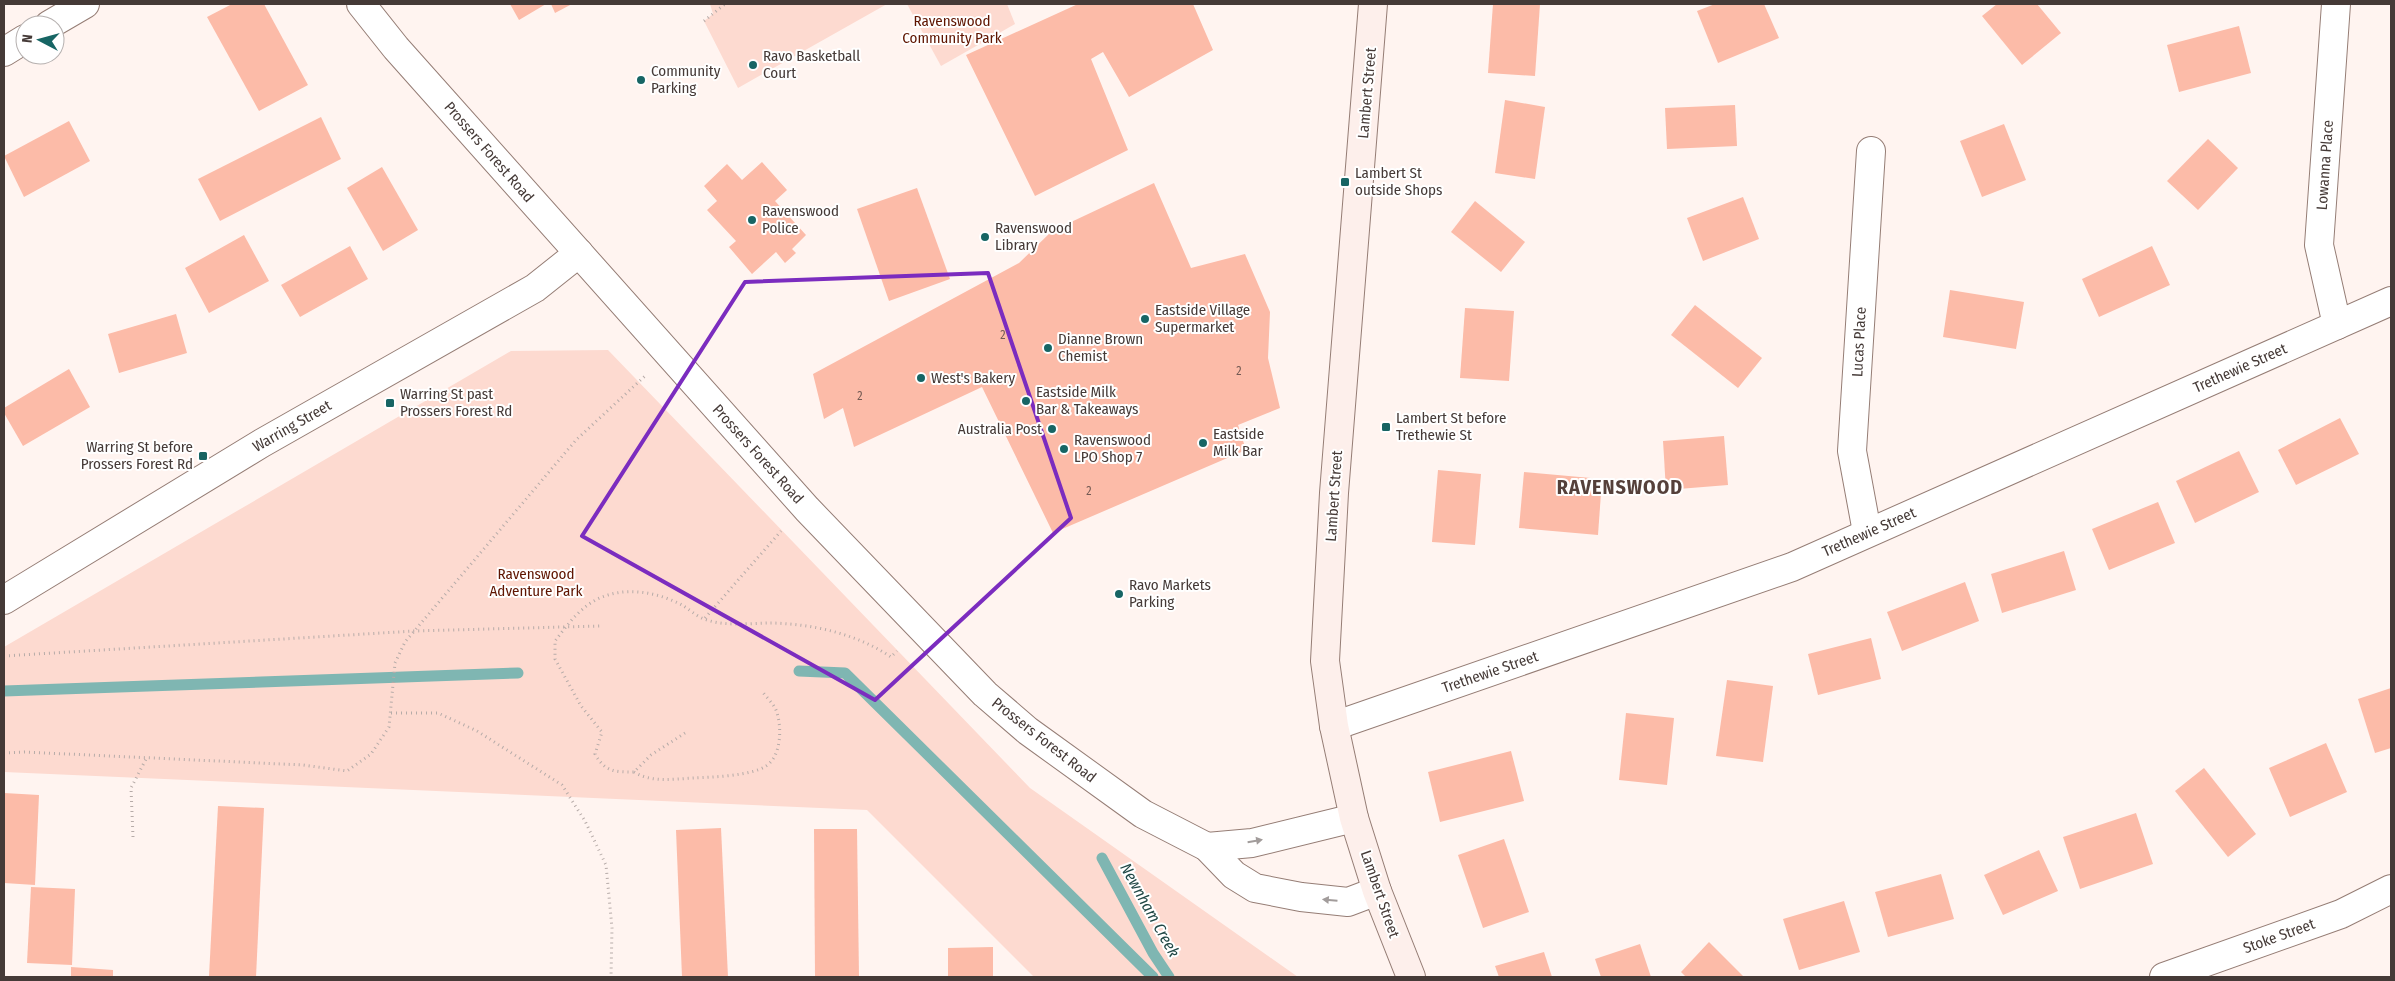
<svg xmlns="http://www.w3.org/2000/svg" width="2395" height="981" viewBox="0 0 2395 981" font-family="'Fira Sans Condensed',sans-serif">
  <style>
    .green { fill: #fddad0 }
    .lines { fill: none; stroke-linecap: round; stroke-linejoin: round }
    .stream { stroke: #7fb6b2; stroke-width: 11 }
    .building { fill: #fcbba8 }
    .street-casing { stroke: #957d75; stroke-width: 30 }
    .secondary-casing { stroke: #957d75; stroke-width: 30 }
    .path { stroke: #b6aba8; stroke-width: 3; stroke-dasharray: 1 4; stroke-linecap: butt }
    .street { stroke: #fff; stroke-width: 28 }
    .secondary { stroke: #fdefeb; stroke-width: 28 }
    .oneway { fill: #a29c9b }
    .marked { fill: none; stroke: #7b2cbf; stroke-width: 4; stroke-linejoin: round }
    .poi-dot { fill: #176564; stroke: #fff; stroke-width: 2 }
    .labels { text-anchor: middle; dominant-baseline: central; stroke-width: 4; stroke-linejoin: round; paint-order: stroke }
    .number-label { font-size: 12px; fill: #735a53 }
    .park-label { font-size: 15px; fill: #5f1500; stroke: #fff }
    .poi-label { font-size: 15px; fill: #453a37; stroke: #fff; text-anchor: start }
    .street-label { font-size: 15px; fill: #453a37; stroke: #fff }
    .water-label { font-size: 16px; font-style: italic; fill: #214846; stroke: #fff }
    .district-label { font-size: 20px; font-weight: bold; letter-spacing: 1px; fill: #55403a; stroke: #fff }
  </style>
  <rect width="100%" height="100%" fill="#fff4f0"/>
  <!-- green -->
  <g class="green">
    <polygon points="710,4 887,4 738,88 704,21 713,14"/>
    <polygon points="907,4 1007,4 1015,24 941,66"/>
    <polygon points="608,350 1030,788 1298,977 1034,977 867,810 4,772 4,647 511,351"/>
  </g>
  <g class="lines">
    <!-- stream -->
    <g class="stream">
      <polyline points="799,671 845,673 1153,977"/>
      <polyline points="4,691 518,673"/>
      <polyline points="1102,858 1153,953 1169,977"/>
    </g>
  </g>
  <!-- building -->
  <g class="building">
    <polygon points="232,4 264,4 308,85 259,111 207,17"/>
    <polygon points="510,4 546,4 519,20"/>
    <polygon points="551,4 572,4 555,13"/>
    <polygon points="1078,4 1193,4 1213,50 1129,97 1103,52 1091,59 1128,150 1035,196 966,55"/>
    <polygon points="1493,4 1540,4 1535,76 1488,73"/>
    <polygon points="1715,4 1764,4 1779,38 1718,63 1697,11"/>
    <polygon points="1997,4 2037,4 2061,33 2022,65 1982,16"/>
    <polygon points="2239,26 2251,73 2179,92 2167,45"/>
    <polygon points="1505,100 1545,107 1535,179 1495,173"/>
    <polygon points="1735,105 1737,146 1667,149 1665,108"/>
    <polygon points="321,117 341,159 220,221 198,179"/>
    <polygon points="69,121 90,161 24,197 4,156"/>
    <polygon points="2004,124 2026,180 1982,197 1960,141"/>
    <polygon points="2208,139 2238,168 2198,210 2167,181"/>
    <polygon points="762,162 787,190 775,201 806,235 792,249 796,253 785,263 776,252 752,274 729,247 736,241 707,210 717,201 704,186 727,164 742,180"/>
    <polygon points="382,167 418,230 383,251 347,188"/>
    <polygon points="1154,183 1191,268 1245,254 1270,312 1268,358 1280,408 1238,425 1246,450 1053,533 982,387 854,447 843,408 824,419 813,374 1019,263 1052,231"/>
    <polygon points="917,188 950,279 889,301 857,209"/>
    <polygon points="1743,197 1759,239 1703,261 1687,218"/>
    <polygon points="1475,201 1525,242 1501,272 1451,232"/>
    <polygon points="244,235 269,281 209,313 185,268"/>
    <polygon points="350,246 368,279 300,317 281,285"/>
    <polygon points="2152,246 2170,285 2099,317 2082,279"/>
    <polygon points="1950,290 2024,302 2016,349 1943,337"/>
    <polygon points="1695,305 1762,358 1738,388 1671,335"/>
    <polygon points="1465,308 1514,311 1509,381 1460,378"/>
    <polygon points="176,314 187,353 119,373 108,334"/>
    <polygon points="69,369 90,407 23,446 4,413 4,408"/>
    <polygon points="2340,418 2359,454 2296,485 2278,450"/>
    <polygon points="1724,436 1728,485 1666,490 1663,441"/>
    <polygon points="2239,451 2259,492 2195,523 2176,481"/>
    <polygon points="1438,470 1481,474 1475,545 1432,542"/>
    <polygon points="1524,472 1602,479 1598,535 1519,528"/>
    <polygon points="2158,502 2175,543 2109,570 2092,529"/>
    <polygon points="2064,551 2076,590 2002,613 1991,574"/>
    <polygon points="1965,582 1979,621 1902,651 1887,612"/>
    <polygon points="1871,638 1881,679 1818,695 1808,654"/>
    <polygon points="1727,680 1773,686 1763,762 1716,756"/>
    <polygon points="2391,688 2391,748 2375,753 2358,699"/>
    <polygon points="1626,713 1674,718 1667,785 1619,780"/>
    <polygon points="2326,743 2347,792 2290,817 2269,768"/>
    <polygon points="1511,751 1524,801 1440,822 1428,772"/>
    <polygon points="2204,768 2256,834 2228,857 2175,791"/>
    <polygon points="4,793 39,795 35,885 4,883"/>
    <polygon points="218,806 264,808 256,977 209,976"/>
    <polygon points="2136,813 2153,864 2080,889 2063,837"/>
    <polygon points="721,828 728,977 682,977 676,830"/>
    <polygon points="814,829 857,829 859,977 815,977"/>
    <polygon points="1504,839 1529,912 1483,928 1458,855"/>
    <polygon points="2039,850 2058,891 2003,915 1984,875"/>
    <polygon points="1941,874 1954,919 1888,937 1875,892"/>
    <polygon points="31,887 75,889 72,965 27,963"/>
    <polygon points="1844,901 1860,952 1799,970 1783,919"/>
    <polygon points="1709,942 1744,977 1686,977 1681,972"/>
    <polygon points="1640,944 1651,977 1601,977 1595,959"/>
    <polygon points="993,947 993,977 948,977 948,948"/>
    <polygon points="1544,952 1552,977 1499,977 1495,966"/>
    <polygon points="71,967 113,970 113,977 71,977"/>
  </g>
  <g class="lines">
    <defs>
      <g id="street">
        <polyline points="361,4 396,48 807,509 985,694 1028,731 1143,814 1207,847 1234,875 1255,888 1301,897 1348,902 1377,891"/>
        <polyline points="2336,4 2319,245 2337,325"/>
        <polyline points="49,25 85,4"/>
        <polyline points="4,52 25,39"/>
        <polyline points="1867,532 1852,451 1871,151"/>
        <polyline points="4,600 262,443 535,288 579,253"/>
        <polyline points="1334,726 1792,567 2391,301"/>
        <polyline points="1207,847 1252,843 1354,818"/>
        <polyline points="2164,977 2341,914 2391,889"/>
      </g>
      <polyline id="secondary" points="1373,4 1334,493 1325,661 1334,726 1354,818 1377,891 1411,977"/>
    </defs>
    <!-- street casing -->
    <use href="#street" class="street-casing"/>
    <!-- secondary casing -->
    <use href="#secondary" class="secondary-casing"/>
    <!-- path -->
    <g class="path">
      <polyline points="704,21 725,4"/>
      <polyline points="705,618 781,531"/>
      <polyline points="4,656 414,631 600,626"/>
      <polyline points="391,713 438,713 477,731 562,785 585,821 606,865 612,928 611,977"/>
      <path d="M685 733 651 755 634 772C615 772 605 772 595 754L602 732 581 706 555 659V641C568 624 583 603 605 596 630 587 659 593 682 605 689 609 696 616 704 619 725 627 750 623 772 623 813 624 857 634 891 657L897 651"/>
      <polyline points="4,753 24,752 303,765 347,771 371,754 389,727 395,663 405,642 576,440 645,376"/>
      <path d="M634 772C652 783 673 779 694 778 712 777 751 776 766 766 782 756 782 725 776 710 773 703 766 697 762 691"/>
      <polyline points="133,837 131,788 146,759"/>
    </g>
    <!-- street -->
    <use href="#street" class="street"/>
    <!-- secondary -->
    <use href="#secondary" class="secondary"/>
  </g>
  <!-- one-way arrows -->
  <defs><path id="oneway-solid" d="M-6-.8H1V-3.2L6.5 0L1 3.2V.8H-6Z" transform="scale(1.25)"/></defs>
  <g class="oneway">
    <use href="#oneway-solid" transform="translate(1255 841) rotate(-10)"/>
    <use href="#oneway-solid" transform="translate(1330 900) rotate(-175)"/>
  </g>
  <!-- marked area -->
  <path class="marked" d="M988 273 1071 518 875 700 582 536 745 282Z"/>
  <!-- markers -->
  <g class="poi-dot">
    <circle cx="753" cy="65" r="5"/>
    <circle cx="641" cy="80" r="5"/>
    <rect x="1340" y="177" width="10" height="10" rx="2.5"/>
    <circle cx="752" cy="220" r="5"/>
    <circle cx="985" cy="237" r="5"/>
    <circle cx="1145" cy="319" r="5"/>
    <circle cx="1048" cy="348" r="5"/>
    <circle cx="921" cy="378" r="5"/>
    <circle cx="1026" cy="401" r="5"/>
    <rect x="385" y="398" width="10" height="10" rx="2.5"/>
    <rect x="1381" y="422" width="10" height="10" rx="2.5"/>
    <circle cx="1052" cy="429" r="5"/>
    <circle cx="1203" cy="443" r="5"/>
    <circle cx="1064" cy="449" r="5"/>
    <rect x="198" y="451" width="10" height="10" rx="2.5"/>
    <circle cx="1119" cy="594" r="5"/>
  </g>
  <g class="labels">
    <!-- number labels -->
    <g class="number-label">
      <text x="1003" y="335">2</text>
      <text x="1239" y="371">2</text>
      <text x="860" y="396">2</text>
      <text x="1089" y="491">2</text>
    </g>
    <!-- park labels -->
    <g class="park-label">
      <text x="952" y="21">Ravenswood<tspan x="952" dy="17">Community Park</tspan></text>
      <text x="536" y="574">Ravenswood<tspan x="536" dy="17">Adventure Park</tspan></text>
    </g>
    <!-- poi labels -->
    <g class="poi-label">
      <text x="763" y="56">Ravo Basketball<tspan x="763" dy="17">Court</tspan></text>
      <text x="651" y="71">Community<tspan x="651" dy="17">Parking</tspan></text>
      <text x="1355" y="173">Lambert St<tspan x="1355" dy="17">outside Shops</tspan></text>
      <text x="762" y="211">Ravenswood<tspan x="762" dy="17">Police</tspan></text>
      <text x="995" y="228">Ravenswood<tspan x="995" dy="17">Library</tspan></text>
      <text x="1155" y="310">Eastside Village<tspan x="1155" dy="17">Supermarket</tspan></text>
      <text x="1058" y="339">Dianne Brown<tspan x="1058" dy="17">Chemist</tspan></text>
      <text x="931" y="378">West's Bakery</text>
      <text x="1036" y="392">Eastside Milk<tspan x="1036" dy="17">Bar &amp; Takeaways</tspan></text>
      <text x="400" y="394">Warring St past<tspan x="400" dy="17">Prossers Forest Rd</tspan></text>
      <text x="1396" y="418">Lambert St before<tspan x="1396" dy="17">Trethewie St</tspan></text>
      <text x="1042" y="429" text-anchor="end">Australia Post</text>
      <text x="1213" y="434">Eastside<tspan x="1213" dy="17">Milk Bar</tspan></text>
      <text x="1074" y="440">Ravenswood<tspan x="1074" dy="17">LPO Shop 7</tspan></text>
      <text x="193" y="447" text-anchor="end">Warring St before<tspan x="193" dy="17">Prossers Forest Rd</tspan></text>
      <text x="1129" y="585">Ravo Markets<tspan x="1129" dy="17">Parking</tspan></text>
    </g>
    <!-- street labels -->
    <g class="street-label">
      <text transform="translate(1367 93) rotate(-85)">Lambert Street</text>
      <text transform="translate(489 152) rotate(49)">Prossers Forest Road</text>
      <text transform="translate(2325 165) rotate(-86)">Lowanna Place</text>
      <text transform="translate(1859 342) rotate(-87)">Lucas Place</text>
      <text transform="translate(2240 368) rotate(-24)">Trethewie Street</text>
      <text transform="translate(292 426) rotate(-30)">Warring Street</text>
      <text transform="translate(758 454) rotate(48)">Prossers Forest Road</text>
      <text transform="translate(1334 496) rotate(-86)">Lambert Street</text>
      <text transform="translate(1869 532) rotate(-24)">Trethewie Street</text>
      <text transform="translate(1490 672) rotate(-19)">Trethewie Street</text>
      <text transform="translate(1044 740) rotate(38)">Prossers Forest Road</text>
      <text transform="translate(1380 894) rotate(71)">Lambert Street</text>
      <text transform="translate(2279 936) rotate(-20)">Stoke Street</text>
    </g>
    <!-- water labels -->
    <g class="water-label">
      <text transform="translate(1150 910) rotate(61)">Newnham Creek</text>
    </g>
    <!-- district labels -->
    <g class="district-label">
      <text x="1620" y="487">RAVENSWOOD</text>
    </g>
  </g>
  <!-- border -->
  <rect width="2395" height="981" fill="none" stroke="#453a37" stroke-width="10"/>
  <!-- north arrow -->
  <g transform="translate(40 40) rotate(276)"><circle r="24" fill="#ffffff" stroke="#b5b0af"/>
  <path d="M0-4L9 19L0 12L-9 19Z" fill="#176564"/>
  <text y="-8" font-size="14" font-weight="bold" text-anchor="middle" fill="#453a37">N</text>
  </g>
</svg>
